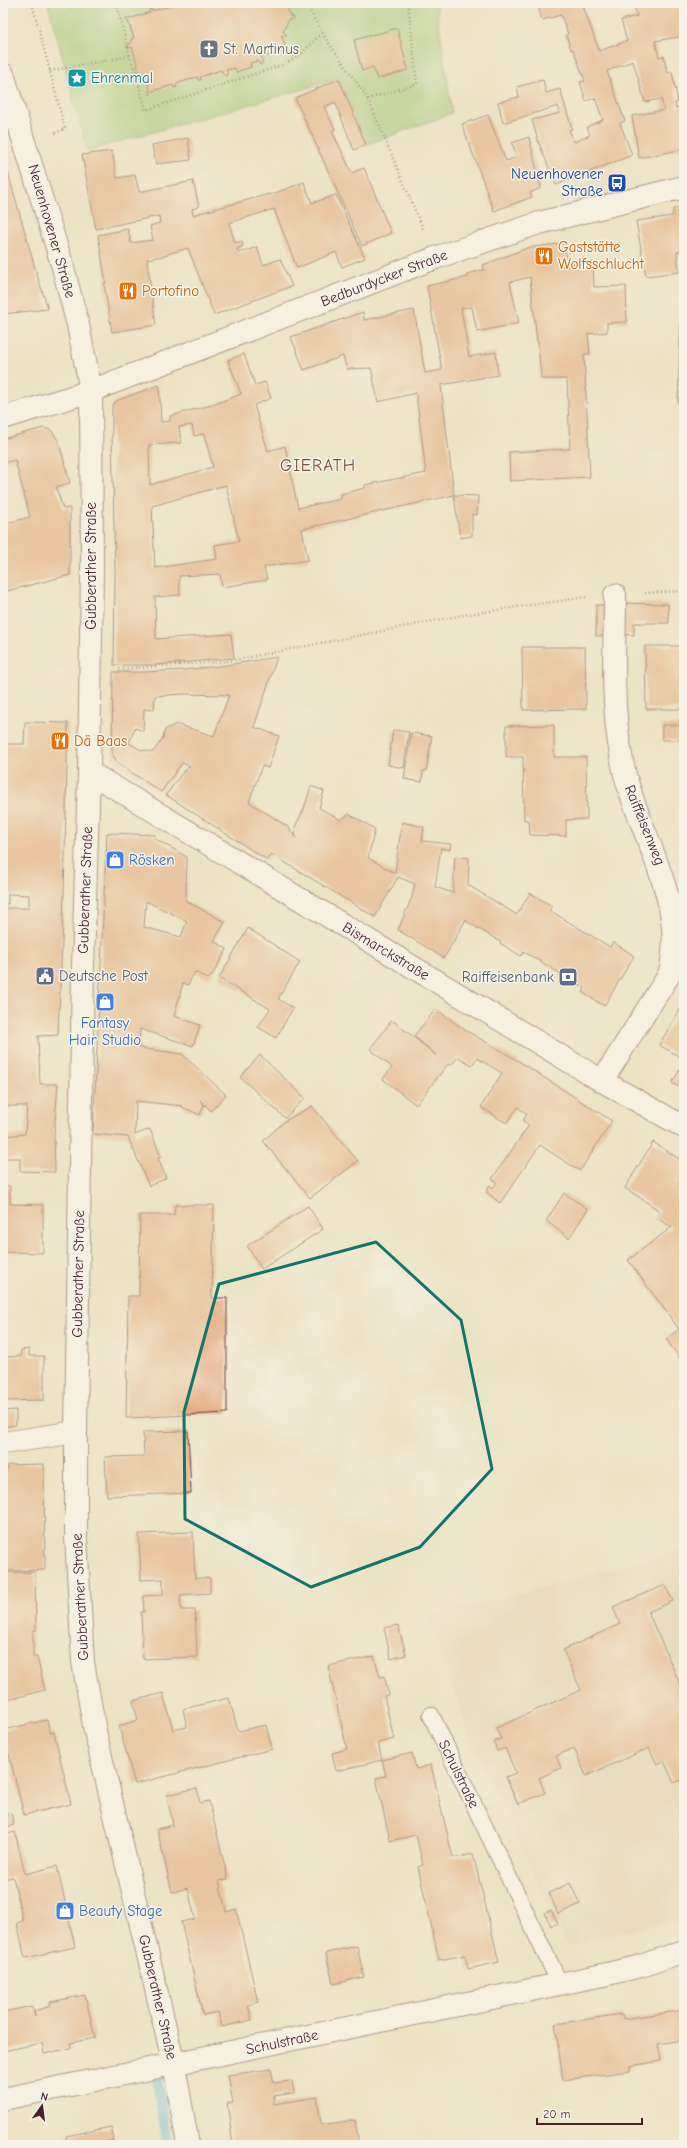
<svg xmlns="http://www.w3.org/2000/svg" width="687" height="2148" viewBox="0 0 687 2148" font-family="'Comic Neue',sans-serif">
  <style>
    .built { fill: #e1d3b4 }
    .green { fill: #99c775; stroke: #727350 }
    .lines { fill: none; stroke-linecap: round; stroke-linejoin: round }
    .stream { stroke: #66bee3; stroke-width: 10 }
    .building { fill: #e4a374; fill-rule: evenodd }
    .service-casing { stroke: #623c42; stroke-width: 18 }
    .minor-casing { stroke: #623c42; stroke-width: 24 }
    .secondary-casing { stroke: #623c42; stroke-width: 24 }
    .path { stroke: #623c42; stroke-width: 2.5; stroke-dasharray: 1 3; stroke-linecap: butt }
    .service { stroke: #fff; stroke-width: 16 }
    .minor { stroke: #fff; stroke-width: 22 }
    .secondary { stroke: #fff; stroke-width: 22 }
    .marked { fill: none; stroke: #0f766e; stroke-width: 3; stroke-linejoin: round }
    .labels { text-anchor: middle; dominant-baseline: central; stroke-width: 3; stroke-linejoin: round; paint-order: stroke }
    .worship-label { font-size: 15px; fill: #5b616d; stroke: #f7f3e8; text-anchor: start }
    .culture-label { font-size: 15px; fill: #0d838f; stroke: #f7f3e8; text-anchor: start }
    .transit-label { font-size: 15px; fill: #164399; stroke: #f7f3e8; text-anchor: end }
    .street-label { font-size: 15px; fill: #4a1f2b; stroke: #f7f3e8 }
    .food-label { font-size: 15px; fill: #c56008; stroke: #f7f3e8; text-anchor: start }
    .shop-label { font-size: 15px; fill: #366cbe; stroke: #f7f3e8; text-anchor: start }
    .service-label { font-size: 15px; fill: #4e5e75; stroke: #f7f3e8; text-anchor: start }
    .quarter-label { font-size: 17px; letter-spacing: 1px; fill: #804d45; stroke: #f7f3e8 }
  </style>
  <rect width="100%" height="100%" fill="#f7f3e8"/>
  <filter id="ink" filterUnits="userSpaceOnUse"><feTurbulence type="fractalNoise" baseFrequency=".025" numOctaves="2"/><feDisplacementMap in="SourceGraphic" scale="8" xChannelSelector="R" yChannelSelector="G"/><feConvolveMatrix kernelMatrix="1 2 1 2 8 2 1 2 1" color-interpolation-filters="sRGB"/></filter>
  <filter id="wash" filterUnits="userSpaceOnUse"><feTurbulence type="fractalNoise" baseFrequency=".012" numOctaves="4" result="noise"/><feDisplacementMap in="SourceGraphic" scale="16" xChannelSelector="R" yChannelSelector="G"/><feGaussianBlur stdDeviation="0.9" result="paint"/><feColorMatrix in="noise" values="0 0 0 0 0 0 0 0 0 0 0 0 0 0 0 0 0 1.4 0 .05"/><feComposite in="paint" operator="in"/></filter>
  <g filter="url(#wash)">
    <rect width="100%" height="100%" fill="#ece3c4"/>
    <!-- built -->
    <polygon class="built" points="680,1551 684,1556 684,1918 568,1946 471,1742 429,1616"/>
    <!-- green -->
    <polygon class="green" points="48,3 436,3 452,113 366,145 339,79 87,151"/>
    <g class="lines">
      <!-- stream -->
      <polyline class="stream" points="150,2074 156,2072 167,2145"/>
    </g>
    <g id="blocks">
      <!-- building -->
      <g class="building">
        <polygon points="174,3 286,3 290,16 294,18 293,20 289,19 283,32 287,35 285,37 281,35 287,50 286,52 262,57 262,64 260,65 258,61 250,63 251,67 236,72 235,68 226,70 228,75 225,76 221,70 200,77 201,80 198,80 197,77 176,84 177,87 174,88 173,85 152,91 150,95 148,93 150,90 144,73 142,74 139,70 136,71 135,68 138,67 132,47 128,48 127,45 131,44 131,39 134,38 128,21 126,19 127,17 129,19 150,12 149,9 152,9 152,11 174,5"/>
        <polygon points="537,3 582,3 599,51 627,41 621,20 637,16 633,3 684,3 684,36 655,41 659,57 664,56 667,72 672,72 678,102 675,103 676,108 684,106 684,149 639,158 632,116 664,110 661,99 645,102 633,61 607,71 625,121 620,123 632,155 556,185 538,141 532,120 560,113 558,106 503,123 498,102 519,97 517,87 543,80 546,93 560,89 572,129 569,130 574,142 590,135 587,127 603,120 595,98 586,101 580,82 585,81 573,49 571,50 566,35 568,34 561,15 542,20"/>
        <polygon points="397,28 408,70 377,79 373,67 362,71 354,40"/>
        <polygon points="339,79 366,145 354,150 335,102 324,107 335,129 332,131 352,173 364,168 391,233 362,246 295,98"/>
        <polygon points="488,115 506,161 517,157 512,143 529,137 541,188 530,193 532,197 494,211 462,124"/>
        <polygon points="188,138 191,160 156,164 152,145"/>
        <polygon points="112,151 117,178 135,175 139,192 193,181 199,207 192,209 193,215 269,194 270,195 304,182 312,203 336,195 365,258 342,267 336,252 297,268 274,209 229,223 235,243 242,241 243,246 237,249 239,253 257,247 263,265 280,259 292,286 214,315 188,248 168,254 168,255 147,259 156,325 112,332 104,284 106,283 98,235 128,229 131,243 153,240 150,226 160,223 159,216 96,229 82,155"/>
        <polygon points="7,169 37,275 48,309 3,314 3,280 5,279 3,272 3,170"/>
        <polygon points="684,207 684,250 677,252 679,272 646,276 636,221 673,216 673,209"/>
        <path d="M565 243 567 264 593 262 594 287 626 286 627 322 607 323V332L588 334 590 354H584L590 477 510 481 509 452 570 449 567 379H541L538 342H537L530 277 510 282 519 323 477 332 472 307 461 308 469 357 496 352 498 375 441 385 454 495 302 529 308 560 264 567 267 580 222 587 220 574 179 576 180 595 155 597 156 639 231 634 234 658 156 665H114L115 572 112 433V406L116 401 159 385 161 422 170 421V416L215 404 241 394 228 360 244 354 255 385 265 382 271 398 254 405 268 451 285 446 298 508 341 499V494L365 488V485L426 473 416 393 378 402 371 368 347 369 343 356 304 370 291 337 363 312 364 320 414 310 425 373 442 370 427 286 468 277 467 274 484 270 483 265 527 248ZM192 425 194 436 204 434 213 467 150 485 149 445 181 443 179 427ZM226 485 239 541 215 545 217 559 155 568 152 506Z"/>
        <polygon points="682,282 684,282 684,404 678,404"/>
        <polygon points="43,428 51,430 58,440 70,483 56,487 63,509 70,508 70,575 3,592 3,524 30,517 15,460 3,463 3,439"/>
        <polygon points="454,495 478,496 477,515 472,514 472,536 460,538"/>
        <polygon points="619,603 668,604 669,623 634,623 634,635 619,634"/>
        <rect x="596" y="605" width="15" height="31"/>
        <polygon points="645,646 684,646 684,709 646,709"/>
        <polygon points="522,647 585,647 586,709 523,710"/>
        <path d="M277 657 254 727 279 736 268 768 262 766 249 802 288 827 296 838 295 827 304 809 311 786 324 791 319 808 341 820 349 814 375 829 368 858 395 873 402 822 424 827 422 841 451 844 450 850 441 848 435 887 453 893 455 856 469 858 468 885 517 915 530 893 552 906 549 910 610 947 613 942 634 956 604 1006 583 993 585 988 524 952 521 956 500 943 501 942 466 921V919L444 958 398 930 412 897 415 884 398 877 375 917 271 854 267 860 166 795 182 773 190 766 182 763 161 792 117 763 112 753 113 672H144L184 670 228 665ZM184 694 229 695 214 736 176 724 165 730 163 738 153 752 141 750 129 743 135 728 143 731 144 709 154 710 155 696Z"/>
        <polygon points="25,722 68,723 64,896 58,1035 38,1036 40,1084 58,1084 54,1134 55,1172 20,1171 20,1158 3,1158 3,1136 25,1134 27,1106 3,1106 3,908 29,908 29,895 8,894 8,904 3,904 3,855 6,855 6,843 3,843 3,744 24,744"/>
        <polygon points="554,725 554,757 586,757 587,819 566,820 566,836 530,835 529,820 524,820 523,757 506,757 506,726"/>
        <rect x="662" y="725" width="22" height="15"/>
        <polygon points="393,730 409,732 404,768 388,765"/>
        <polygon points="411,733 432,736 426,771 423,771 422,782 404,779"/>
        <path d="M107 833 155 835 154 838 187 857 186 901 225 922 214 941 227 949 213 974 208 979 195 972 188 985 183 983 174 1016 200 1025 193 1046 140 1029 139 1048 182 1054 226 1095 211 1111 200 1100 204 1105 200 1115 182 1107 183 1106 136 1101 135 1135 150 1129 161 1157 158 1158 166 1178 149 1186 128 1137 93 1134ZM146 901 187 921 181 937 144 927Z"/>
        <polygon points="248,928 300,962 278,999 293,1008 276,1038 258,1027 270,1009 219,978"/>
        <polygon points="684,1003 684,1059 659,1045"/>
        <polygon points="436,1009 465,1030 512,1057 612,1121 580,1171 540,1145 500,1203 486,1192 490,1185 493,1188 497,1182 492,1179 529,1125 523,1121 527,1114 518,1107 506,1123 481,1107 502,1073 477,1058 472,1065 458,1057 451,1065 448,1064 416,1105 383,1079 392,1067 370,1049 392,1020 436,1055 414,1036"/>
        <polygon points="260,1055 305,1098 285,1118 240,1077"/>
        <polygon points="684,1063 684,1090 672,1083"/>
        <polygon points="312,1106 358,1161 310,1198 263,1141 285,1121"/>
        <polygon points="653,1142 684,1162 684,1176 679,1184 684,1187 684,1364 666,1339 679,1329 628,1260 672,1227 656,1218 660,1211 625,1188"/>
        <polygon points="3,1186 10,1186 10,1204 43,1205 43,1253 3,1252"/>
        <polygon points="564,1193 588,1209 569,1238 546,1221"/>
        <polygon points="175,1205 214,1205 212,1298 227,1298 227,1413 126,1418 128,1296 139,1296 140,1215 174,1215"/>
        <polygon points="308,1206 323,1229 262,1269 247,1246"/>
        <polygon points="29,1349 29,1356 44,1356 44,1400 3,1401 3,1357 21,1356 21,1350"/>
        <polygon points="16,1410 16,1425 3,1427 3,1411"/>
        <polygon points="188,1431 191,1493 107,1496 105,1457 144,1456 143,1432"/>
        <polygon points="44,1464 45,1570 3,1571 3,1469 8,1469 8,1465"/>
        <polygon points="193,1532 195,1578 210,1578 210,1593 180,1595 181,1610 195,1610 197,1657 143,1659 141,1612 144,1612 143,1596 163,1595 163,1579 141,1580 139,1534"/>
        <polygon points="35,1572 36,1630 33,1631 33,1657 37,1657 45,1690 3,1701 3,1573"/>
        <polygon points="665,1585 673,1601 648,1612 684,1693 684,1779 674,1783 664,1761 657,1764 649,1748 586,1776 574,1748 556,1756 561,1768 539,1778 545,1793 518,1804 506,1777 516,1773 505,1748 497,1751 494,1742 501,1739 496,1728 581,1690 563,1650 620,1624 613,1607"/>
        <polygon points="398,1625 406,1655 391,1659 384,1628"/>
        <polygon points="374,1656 380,1677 384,1676 389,1695 384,1696 394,1739 378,1743 382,1760 336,1771 332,1753 347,1749 328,1666"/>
        <polygon points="163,1693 173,1730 187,1727 183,1709 229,1698 238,1731 266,1725 272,1749 135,1784 119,1726 138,1720 133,1701"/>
        <polygon points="47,1720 50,1733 54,1732 71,1804 24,1815 3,1730"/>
        <polygon points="412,1753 416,1769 431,1765 453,1858 473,1854 499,1962 468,1969 465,1955 439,1960 418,1867 423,1865 416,1835 390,1841 376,1778 386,1776 382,1760"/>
        <polygon points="197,1788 200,1803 209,1801 228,1879 219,1881 226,1912 236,1909 258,2002 248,2005 252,2020 222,2027 218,2012 203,2015 181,1922 195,1919 188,1888 172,1892 157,1829 173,1825 167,1795"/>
        <polygon points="11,1813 14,1825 3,1828 3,1815"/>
        <polygon points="15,1832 25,1874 57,1866 75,1947 25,1958 17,1923 23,1921 13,1877 3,1879 3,1835"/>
        <polygon points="570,1883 580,1904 558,1914 549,1893"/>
        <polygon points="551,1910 558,1923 551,1926 545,1913"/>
        <polygon points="357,1946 364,1977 333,1984 326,1953"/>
        <polygon points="85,1995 95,2038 70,2043 71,2048 44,2054 42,2043 3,2051 3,2012 32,2006 35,2017 34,2011 51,2006 50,2002"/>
        <polygon points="684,2010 684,2040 658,2044 661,2061 630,2066 630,2071 563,2080 555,2024 622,2014 623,2019"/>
        <polygon points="271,2069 274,2083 292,2081 294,2093 273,2096 274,2104 317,2097 321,2125 355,2120 359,2145 326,2145 326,2141 299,2145 233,2145 227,2103 233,2103 228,2075"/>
        <polygon points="111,2127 114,2140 91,2145 68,2145 66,2136"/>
      </g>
    </g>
  </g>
  <g filter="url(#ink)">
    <use href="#blocks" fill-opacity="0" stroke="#623c42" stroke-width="1"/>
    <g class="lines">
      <defs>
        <polyline id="service" points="431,1715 560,1984"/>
        <g id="minor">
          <polyline points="3,74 62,264 78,325 91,391 92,570 89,772 83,967 76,1432 76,1537 83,1662 95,1731 174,2065 188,2145"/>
          <polyline points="89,772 602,1081 684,1127"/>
          <path d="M602 1081 669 975C687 912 648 848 630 791 625 777 622 763 620 749 611 699 615 646 615 595"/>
          <polyline points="3,1443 76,1432"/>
          <polyline points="3,2099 603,1975 641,1966 684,1951"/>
        </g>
        <polyline id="secondary" points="3,418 91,391 435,258 539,223 684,187"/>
      </defs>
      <!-- service casing -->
      <use href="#service" class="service-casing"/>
      <!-- minor casing -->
      <use href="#minor" class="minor-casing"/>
      <!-- secondary casing -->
      <use href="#secondary" class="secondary-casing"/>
      <!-- path -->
      <g class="path">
        <polyline points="32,3 65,129 53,134"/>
        <polyline points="127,3 117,6 130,56"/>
        <polyline points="322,33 368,99 417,84 408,3"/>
        <polyline points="50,71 130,56 146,110 285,64 300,55 322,33 306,3"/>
        <polyline points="368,99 424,231"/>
        <polyline points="645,593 684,591"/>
        <polyline points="119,669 230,661 463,615 586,597"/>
      </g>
      <!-- service -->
      <use href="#service" class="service"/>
      <!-- minor -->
      <use href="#minor" class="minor"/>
      <!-- secondary -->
      <use href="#secondary" class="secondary"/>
    </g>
  </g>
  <!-- marked area -->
  <path d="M0 0H687V2148H0ZM376 1242 461 1320 492 1469 420 1547 311 1587 185 1519 184 1412 219 1284Z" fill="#ece3c4" fill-opacity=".55" fill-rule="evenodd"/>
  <path class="marked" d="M376 1242 461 1320 492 1469 420 1547 311 1587 185 1519 184 1412 219 1284Z"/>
  <!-- icons -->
  <defs>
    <symbol id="church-square" viewBox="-11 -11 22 22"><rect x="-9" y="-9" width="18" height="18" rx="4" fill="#6b7280" stroke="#f7f3e8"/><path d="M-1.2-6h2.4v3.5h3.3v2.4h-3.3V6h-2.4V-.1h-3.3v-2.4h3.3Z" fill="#fff"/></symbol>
    <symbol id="sight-square" viewBox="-11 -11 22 22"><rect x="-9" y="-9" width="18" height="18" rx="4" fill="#0f9aa8" stroke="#f7f3e8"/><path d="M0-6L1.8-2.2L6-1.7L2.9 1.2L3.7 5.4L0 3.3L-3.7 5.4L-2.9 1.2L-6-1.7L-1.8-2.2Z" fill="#fff"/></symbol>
    <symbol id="bus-square" viewBox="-11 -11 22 22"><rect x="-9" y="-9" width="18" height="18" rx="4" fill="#1a4fb4" stroke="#f7f3e8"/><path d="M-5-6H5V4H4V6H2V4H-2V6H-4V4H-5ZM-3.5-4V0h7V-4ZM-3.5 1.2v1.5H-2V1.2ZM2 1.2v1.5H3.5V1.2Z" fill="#fff"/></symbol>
    <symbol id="restaurant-square" viewBox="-11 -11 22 22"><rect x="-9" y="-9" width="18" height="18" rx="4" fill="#e8710a" stroke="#f7f3e8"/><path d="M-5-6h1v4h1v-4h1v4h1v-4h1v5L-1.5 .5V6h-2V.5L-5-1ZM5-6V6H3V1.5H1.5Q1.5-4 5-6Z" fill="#fff"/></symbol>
    <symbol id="shop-square" viewBox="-11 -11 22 22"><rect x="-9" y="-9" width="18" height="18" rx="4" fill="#3f7fe0" stroke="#f7f3e8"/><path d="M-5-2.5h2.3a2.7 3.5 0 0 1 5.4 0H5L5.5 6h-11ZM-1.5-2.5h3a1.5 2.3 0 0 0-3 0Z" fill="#fff"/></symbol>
    <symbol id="civic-square" viewBox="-11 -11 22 22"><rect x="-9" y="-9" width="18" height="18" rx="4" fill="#5c6f8a" stroke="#f7f3e8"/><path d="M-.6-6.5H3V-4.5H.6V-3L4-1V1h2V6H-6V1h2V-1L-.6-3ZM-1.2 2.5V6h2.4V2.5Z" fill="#fff"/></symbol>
    <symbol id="bank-square" viewBox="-11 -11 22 22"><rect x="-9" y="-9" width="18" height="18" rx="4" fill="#5c6f8a" stroke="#f7f3e8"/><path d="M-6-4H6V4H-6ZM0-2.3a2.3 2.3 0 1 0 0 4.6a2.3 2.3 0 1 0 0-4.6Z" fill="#fff"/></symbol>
  </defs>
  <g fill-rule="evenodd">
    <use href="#church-square" x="198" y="38" width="22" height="22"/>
    <use href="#sight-square" x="66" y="67" width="22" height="22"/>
    <use href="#bus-square" x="606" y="172" width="22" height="22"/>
    <use href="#restaurant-square" x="533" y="245" width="22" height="22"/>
    <use href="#restaurant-square" x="117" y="280" width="22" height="22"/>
    <use href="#restaurant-square" x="49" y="730" width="22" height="22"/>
    <use href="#shop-square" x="104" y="849" width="22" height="22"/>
    <use href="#civic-square" x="34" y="965" width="22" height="22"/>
    <use href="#bank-square" x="557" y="966" width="22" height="22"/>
    <use href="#shop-square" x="94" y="991" width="22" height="22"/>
    <use href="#shop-square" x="54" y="1900" width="22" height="22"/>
  </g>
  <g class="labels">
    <!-- worship labels -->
    <g class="worship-label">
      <text x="223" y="49">St. Martinus</text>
    </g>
    <!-- culture labels -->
    <g class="culture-label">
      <text x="91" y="78">Ehrenmal</text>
    </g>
    <!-- transit labels -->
    <g class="transit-label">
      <text x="603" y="174">Neuenhovener<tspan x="603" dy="17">Straße</tspan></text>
    </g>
    <!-- street labels -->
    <g class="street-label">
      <text transform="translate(52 231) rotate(74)">Neuenhovener Straße</text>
      <text transform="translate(384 278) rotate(-21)">Bedburdycker Straße</text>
      <text transform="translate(91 566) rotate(-90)">Gubberather Straße</text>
      <text transform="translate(645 825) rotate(68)">Raiffeisenweg</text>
      <text transform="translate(85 890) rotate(-88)">Gubberather Straße</text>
      <text transform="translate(386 951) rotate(31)">Bismarckstraße</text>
      <text transform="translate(78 1274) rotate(-89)">Gubberather Straße</text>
      <text transform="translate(80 1597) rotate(-93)">Gubberather Straße</text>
      <text transform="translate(459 1774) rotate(64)">Schulstraße</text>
      <text transform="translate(158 1997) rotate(77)">Gubberather Straße</text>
      <text transform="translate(282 2042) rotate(-12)">Schulstraße</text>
    </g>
    <!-- food labels -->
    <g class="food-label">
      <text x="558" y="247">Gaststätte<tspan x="558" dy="17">Wolfsschlucht</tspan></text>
      <text x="142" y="291">Portofino</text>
      <text x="74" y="741">Dä Baas</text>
    </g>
    <!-- shop labels -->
    <g class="shop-label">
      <text x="129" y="860">Rösken</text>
      <text x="105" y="1023" text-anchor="middle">Fantasy<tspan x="105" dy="17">Hair Studio</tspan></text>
      <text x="79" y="1911">Beauty Stage</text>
    </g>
    <!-- service labels -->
    <g class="service-label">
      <text x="59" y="976">Deutsche Post</text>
      <text x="554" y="977" text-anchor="end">Raiffeisenbank</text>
    </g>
    <!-- quarter labels -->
    <g class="quarter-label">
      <text x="318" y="465">GIERATH</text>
    </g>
  </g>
  <!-- margin -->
  <rect width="687" height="2148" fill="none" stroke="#f7f3e8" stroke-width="16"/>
  <!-- north arrow -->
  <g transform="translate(42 2106) rotate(14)" stroke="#f7f3e8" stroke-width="3" paint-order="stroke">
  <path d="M0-3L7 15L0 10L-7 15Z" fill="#4a1f2b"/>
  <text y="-6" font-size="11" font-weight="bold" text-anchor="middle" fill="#4a1f2b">N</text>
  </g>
  <!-- scale -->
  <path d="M537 2118v6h105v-6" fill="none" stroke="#4a1f2b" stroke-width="2"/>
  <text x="543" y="2118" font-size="12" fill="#4a1f2b" stroke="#f7f3e8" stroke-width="3" paint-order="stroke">20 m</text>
</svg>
